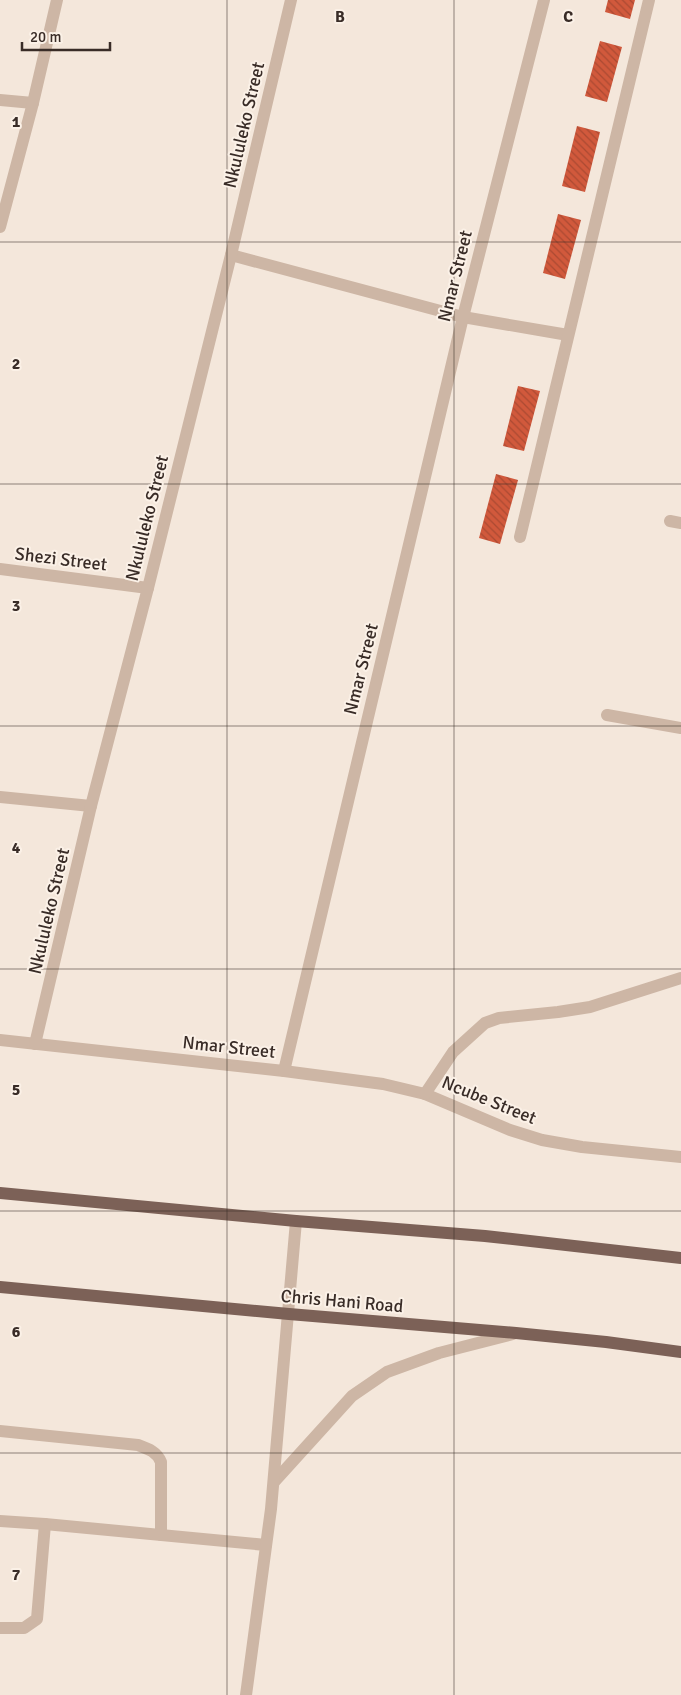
<svg xmlns="http://www.w3.org/2000/svg" width="681" height="1695" viewBox="0 0 681 1695" font-family="Signika,sans-serif">
  <style>
    .building { fill: url(#building-back-hatch) }
    .lines { fill: none; stroke-linecap: round; stroke-linejoin: round }
    .minor { stroke: #cdb6a5; stroke-width: 12 }
    .major { stroke: #7c6157; stroke-width: 12 }
    .grid { fill: none; stroke: #392c27; stroke-width: 1; stroke-opacity: 0.55 }
    .labels { text-anchor: middle; dominant-baseline: central; stroke-width: 4; stroke-linejoin: round; paint-order: stroke }
    .street-label { font-size: 18px; fill: #392c27; stroke: #fbf1e7 }
    .grid-label { font-size: 16px; text-anchor: middle; font-weight: bold; fill: #392c27; stroke: #fbf1e7; stroke-width: 4; stroke-linejoin: round; paint-order: stroke }
  </style>
  <defs>
    <pattern id="building-back-hatch" width="6" height="6" patternUnits="userSpaceOnUse" patternTransform="scale(1.25)"><rect width="6" height="6" fill="#d1593c"/><path d="M-1 5l2 2M0 0l6 6M5-1l2 2" fill="none" stroke="#ab4a32"/></pattern>
  </defs>
  <rect width="100%" height="100%" fill="#f4e7db"/>
  <!-- building -->
  <g class="building">
    <polygon points="608,0 635,0 630,19 605,12"/>
    <polygon points="600,41 622,47 607,102 585,96"/>
    <polygon points="577,126 600,132 585,192 562,186"/>
    <polygon points="558,214 581,220 565,279 543,273"/>
    <polygon points="518,386 540,391 524,451 503,446"/>
    <polygon points="496,474 518,480 500,544 479,538"/>
  </g>
  <g class="lines">
    <!-- minor -->
    <g class="minor">
      <polyline points="0,100 33,103"/>
      <polyline points="0,227 33,103 57,0"/>
      <polyline points="231,255 463,317 568,335"/>
      <polyline points="670,521 681,523"/>
      <polyline points="520,537 649,0"/>
      <polyline points="0,569 148,588"/>
      <polyline points="607,715 681,728"/>
      <polyline points="0,797 91,806"/>
      <polyline points="0,1040 284,1071 383,1084 425,1094 510,1130 542,1140 582,1147 681,1157"/>
      <polyline points="35,1044 91,806 148,588 231,255 291,0"/>
      <polyline points="284,1071 463,317 544,0"/>
      <polyline points="425,1094 453,1052 485,1023 499,1018 558,1012 590,1007 681,978"/>
      <path d="M0 1431 138 1445C149 1449 157 1452 161 1462V1535"/>
      <polyline points="274,1482 352,1396 387,1372 439,1353 513,1334"/>
      <polyline points="0,1521 45,1524 266,1545"/>
      <polyline points="0,1628 24,1628 37,1619 45,1524"/>
      <polyline points="246,1695 271,1509 296,1221"/>
    </g>
    <!-- major -->
    <g class="major">
      <polyline points="0,1193 296,1221 485,1236 681,1258"/>
      <polyline points="0,1287 289,1314 516,1333 606,1342 681,1352"/>
    </g>
  </g>
  <!-- grid -->
  <path class="grid" d="M227 0V1695M454 0V1695M0 242H681M0 484H681M0 726H681M0 969H681M0 1211H681M0 1453H681"/>
  <g class="labels">
    <!-- street labels -->
    <g class="street-label">
      <text transform="translate(244 125) rotate(-77)">Nkululeko Street</text>
      <text transform="translate(455 276) rotate(-76)">Nmar Street</text>
      <text transform="translate(147 518) rotate(-76)">Nkululeko Street</text>
      <text transform="translate(61 559) rotate(7)">Shezi Street</text>
      <text transform="translate(361 669) rotate(-76)">Nmar Street</text>
      <text transform="translate(49 911) rotate(-77)">Nkululeko Street</text>
      <text transform="translate(229 1047) rotate(6)">Nmar Street</text>
      <text transform="translate(489 1100) rotate(22)">Ncube Street</text>
      <text transform="translate(342 1301) rotate(5)">Chris Hani Road</text>
    </g>
  </g>
  <g class="grid-label">
    <text x="340" y="22">B</text>
    <text x="568" y="22">C</text>
    <text x="16" y="127">1</text>
    <text x="16" y="369">2</text>
    <text x="16" y="611">3</text>
    <text x="16" y="853">4</text>
    <text x="16" y="1095">5</text>
    <text x="16" y="1337">6</text>
    <text x="16" y="1580">7</text>
  </g>
  <!-- scale -->
  <path d="M22 42v8h88v-8" fill="none" stroke="#392c27" stroke-width="2.5"/>
  <text x="30" y="42" font-size="15" fill="#392c27" stroke="#fbf1e7" stroke-width="4" paint-order="stroke">20 m</text>
</svg>
